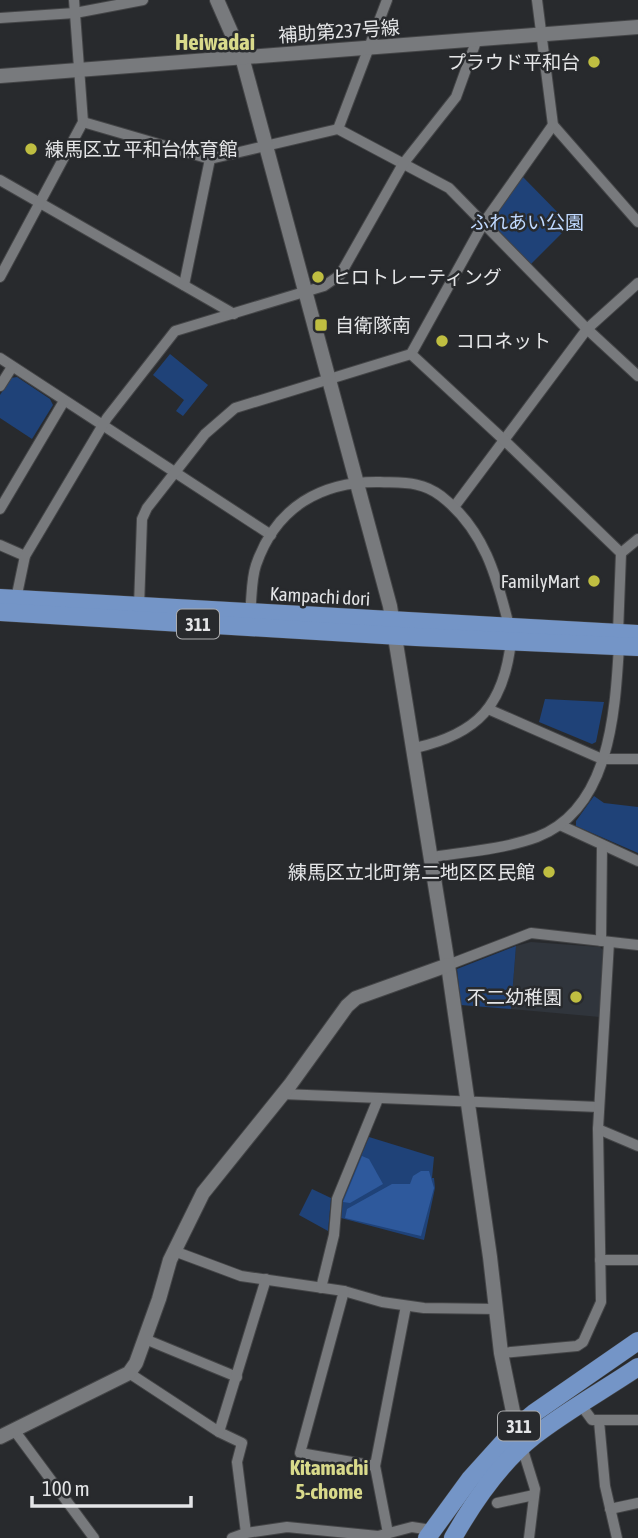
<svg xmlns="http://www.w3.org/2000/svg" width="638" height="1538" viewBox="0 0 638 1538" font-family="'Asap Condensed','Noto Sans JP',sans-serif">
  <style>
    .built { fill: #30353c }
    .green { fill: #1f4278 }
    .forest { fill: #2e599c }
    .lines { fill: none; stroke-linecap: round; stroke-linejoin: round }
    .minor-casing { stroke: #444547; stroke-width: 12 }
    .tertiary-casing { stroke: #444547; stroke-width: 16 }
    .primary-casing { stroke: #444547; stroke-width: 19 }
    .minor { stroke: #787a7d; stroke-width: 10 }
    .tertiary { stroke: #787a7d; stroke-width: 14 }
    .primary { stroke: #7495c7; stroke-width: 18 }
    .poi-dot { fill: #bfbe41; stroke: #282a2d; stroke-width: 2.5 }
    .labels { text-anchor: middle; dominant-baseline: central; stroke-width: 5; stroke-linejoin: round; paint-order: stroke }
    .shield { fill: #282a2d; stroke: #acadaf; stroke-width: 2 }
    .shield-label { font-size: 18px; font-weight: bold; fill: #e4e5e7 }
    .street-label { font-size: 19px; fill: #e4e5e7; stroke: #282a2d }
    .poi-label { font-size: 19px; fill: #e4e5e7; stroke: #282a2d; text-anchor: end }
    .park-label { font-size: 19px; fill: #c0d9ff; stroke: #282a2d }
    .neighbourhood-label { font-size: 21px; font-weight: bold; fill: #d9da8b; stroke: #282a2d }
    .quarter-label { font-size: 23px; font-weight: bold; fill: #d9da8b; stroke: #282a2d }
  </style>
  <rect width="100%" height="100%" fill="#282a2d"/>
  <!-- built -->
  <polygon class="built" points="531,942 600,947 604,951 600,1017 511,1009 516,946"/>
  <!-- green -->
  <g class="green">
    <polygon points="522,176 570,225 529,266 492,227 490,221"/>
    <polygon points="170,354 208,385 183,416 176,411 184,400 153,375"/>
    <polygon points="17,377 50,399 53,405 32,439 0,418 0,395 11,378"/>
    <polygon points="545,699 604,702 596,742 592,744 539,722"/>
    <polygon points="594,796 604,803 638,807 638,853 576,826 576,821"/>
    <polygon points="516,946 511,1009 461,1005 457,969"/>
    <polygon points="369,1137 434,1157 432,1178 434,1178 435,1188 424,1240 341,1218 343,1199"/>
    <polygon points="312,1189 331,1198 328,1231 299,1215"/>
  </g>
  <!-- forest -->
  <g class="forest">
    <polygon points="362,1156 369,1159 383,1184 350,1203 343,1202"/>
    <polygon points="421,1171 429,1171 434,1188 421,1236 345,1218 347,1209 392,1184 410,1184 413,1176"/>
  </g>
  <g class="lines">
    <defs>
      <g id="minor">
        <polyline points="537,0 553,125 638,222"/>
        <polyline points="0,18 75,13 143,0"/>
        <polyline points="83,122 210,159 338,129 449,188 587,329 638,376"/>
        <polyline points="338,129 387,0"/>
        <polyline points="0,180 234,314"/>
        <polyline points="0,277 83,122 74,0"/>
        <polyline points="184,285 210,159"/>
        <polyline points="411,354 483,224 553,125"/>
        <polyline points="0,358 271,535"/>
        <polyline points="0,386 12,367"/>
        <polyline points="454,507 587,329 638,283"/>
        <polyline points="0,509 64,401"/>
        <polyline points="0,545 25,556"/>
        <polyline points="621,553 638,539"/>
        <polyline points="16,599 25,556 107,418 175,331 324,286 340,275 403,164 456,97 477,39"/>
        <polyline points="139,607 142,519 147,508 205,434 235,408 411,354 504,440 621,553 618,633"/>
        <path d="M250 613C252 597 251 580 256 565 276 507 321 481 380 482 403 483 422 481 441 496 484 529 497 577 509 626"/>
        <polyline points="488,709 602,759 638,759"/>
        <path d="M415 748C478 734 504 705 511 641"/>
        <polyline points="560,825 638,861"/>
        <path d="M432 857C466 852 504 849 537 837 610 809 615 713 619 646"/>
        <polyline points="601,941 602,845"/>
        <polyline points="448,965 531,933 638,945"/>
        <polyline points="282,1094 599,1107"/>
        <polyline points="598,1129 638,1146"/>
        <polyline points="174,1251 241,1276 344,1291 382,1302 424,1308 497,1309"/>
        <polyline points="600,1260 638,1260"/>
        <polyline points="321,1288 334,1235 337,1199 378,1099"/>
        <polyline points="344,1291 300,1453 375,1466"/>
        <polyline points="145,1339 237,1377"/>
        <polyline points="501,1353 577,1346 583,1342 601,1302 598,1129 609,942"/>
        <polyline points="129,1373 219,1432 242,1443 237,1462 246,1533"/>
        <polyline points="581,1405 592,1420 638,1420"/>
        <polyline points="599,1421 605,1486 617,1538"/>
        <polyline points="14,1430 94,1538"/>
        <polyline points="219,1432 266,1279"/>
        <polyline points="522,1447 535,1489 529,1538"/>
        <polyline points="497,1503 534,1495"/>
        <polyline points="610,1509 638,1503"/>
        <polyline points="388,1533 375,1466 406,1306"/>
        <polyline points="232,1538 246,1533 287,1527 378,1536 412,1527 431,1530"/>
      </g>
      <g id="tertiary">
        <polyline points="217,0 242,57 390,606 448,965 490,1257 501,1353 518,1436"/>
        <polyline points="0,76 638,27"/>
        <polyline points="0,1437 129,1373 136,1363 159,1299 170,1260 203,1193 290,1085 347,1006 356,998 448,965"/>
      </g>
      <g id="primary">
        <polyline points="0,598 638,634"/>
        <polyline points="0,612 416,637 638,647"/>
        <polyline points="427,1538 470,1479 516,1428 534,1413 638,1341"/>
        <path d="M453 1538C474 1501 500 1463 534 1436 566 1411 604 1390 638 1367"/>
      </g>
    </defs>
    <!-- minor casing -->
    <use href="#minor" class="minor-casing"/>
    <!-- tertiary casing -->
    <use href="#tertiary" class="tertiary-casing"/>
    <!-- primary casing -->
    <use href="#primary" class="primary-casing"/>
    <!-- minor -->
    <use href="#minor" class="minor"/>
    <!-- tertiary -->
    <use href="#tertiary" class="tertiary"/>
    <!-- primary -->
    <use href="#primary" class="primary"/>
  </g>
  <!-- markers -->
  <g class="poi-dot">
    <circle cx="594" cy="62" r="7"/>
    <circle cx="31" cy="149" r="7"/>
    <circle cx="318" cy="277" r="7"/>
    <rect x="314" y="318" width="14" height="14" rx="3.5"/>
    <circle cx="442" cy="341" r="7"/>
    <circle cx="594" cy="581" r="7"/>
    <circle cx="549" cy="872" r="7"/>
    <circle cx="576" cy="997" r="7"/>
  </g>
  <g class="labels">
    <!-- shield labels -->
    <g class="shield">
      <rect x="177" y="609.5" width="42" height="29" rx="5"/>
      <rect x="498" y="1411.5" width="42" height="29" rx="5"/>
    </g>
    <g class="shield-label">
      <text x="198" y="624">311</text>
      <text x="519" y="1426">311</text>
    </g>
    <!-- street labels -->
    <g class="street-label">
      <text transform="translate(339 31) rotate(-4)">補助第237号線</text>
      <text transform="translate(320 596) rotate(3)">Kampachi dori</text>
    </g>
    <!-- poi labels -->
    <g class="poi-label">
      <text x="580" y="62">プラウド平和台</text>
      <text x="45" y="149" text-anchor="start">練馬区立 平和台体育館</text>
      <text x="332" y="277" text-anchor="start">ヒロトレーティング</text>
      <text x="335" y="325" text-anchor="start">自衛隊南</text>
      <text x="456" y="341" text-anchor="start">コロネット</text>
      <text x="580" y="581">FamilyMart</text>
      <text x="535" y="872">練馬区立北町第二地区区民館</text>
      <text x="562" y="997">不二幼稚園</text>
    </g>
    <!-- park labels -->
    <g class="park-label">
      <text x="527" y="222">ふれあい公園</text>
    </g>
    <!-- neighbourhood labels -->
    <g class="neighbourhood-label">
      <text x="329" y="1467">Kitamachi<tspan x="329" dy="24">5-chome</tspan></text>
    </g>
    <!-- quarter labels -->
    <g class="quarter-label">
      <text x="215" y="42">Heiwadai</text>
    </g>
  </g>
  <!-- scale -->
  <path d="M32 1496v10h159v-10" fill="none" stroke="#e4e5e7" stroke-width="3.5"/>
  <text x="42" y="1496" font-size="21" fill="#e4e5e7" stroke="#282a2d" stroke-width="5" paint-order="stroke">100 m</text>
</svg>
